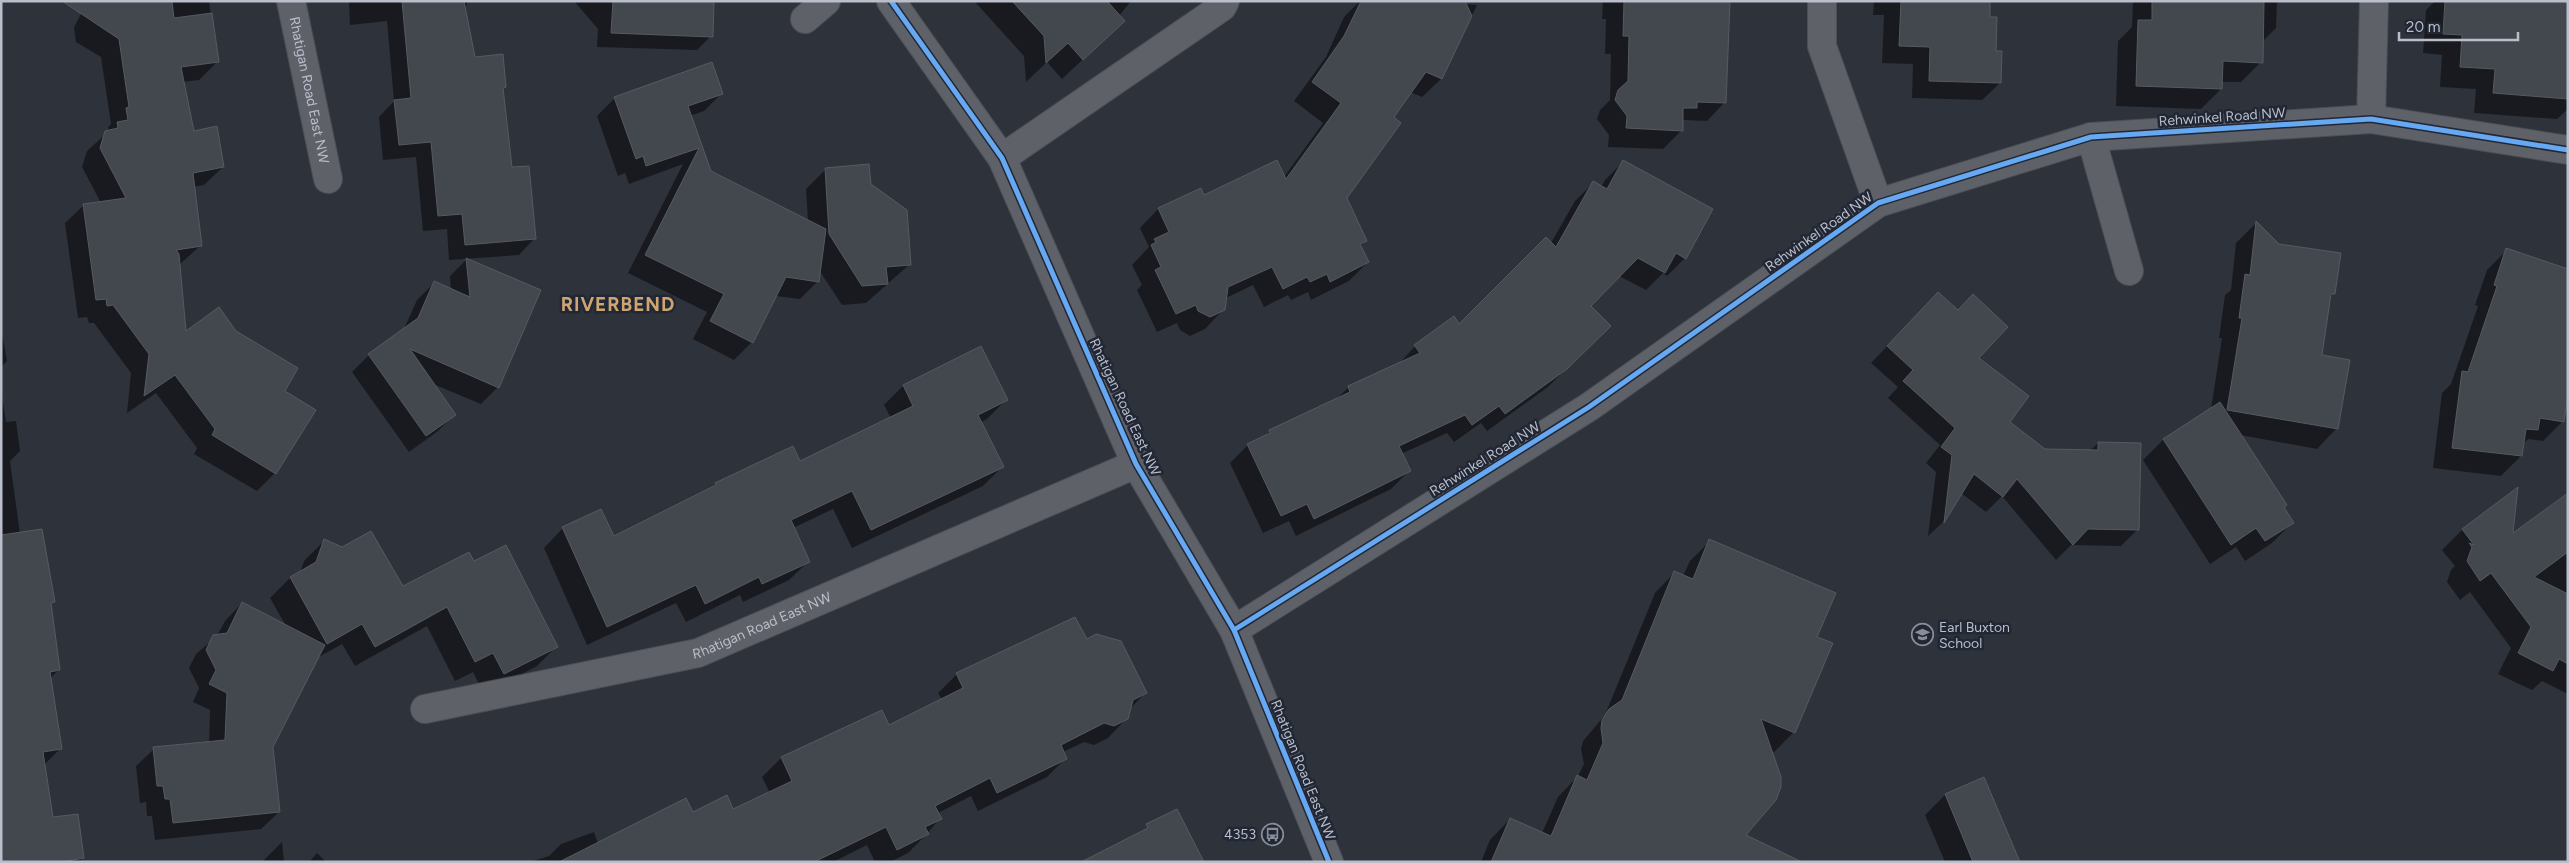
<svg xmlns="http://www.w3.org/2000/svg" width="2569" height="863" viewBox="0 0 2569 863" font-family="Figtree,sans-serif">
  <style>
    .shadow { fill: #0007 }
    .building { fill: #43474e; stroke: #565a61 }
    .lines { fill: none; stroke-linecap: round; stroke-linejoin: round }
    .minor-casing { stroke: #4c4e55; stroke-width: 30 }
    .tertiary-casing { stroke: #4c4e55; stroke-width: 30 }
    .minor { stroke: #5e6168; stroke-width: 28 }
    .tertiary { stroke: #5e6168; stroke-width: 28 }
    .cycleway-casing { stroke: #212735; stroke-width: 8 }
    .cycleway { stroke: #66a8f1; stroke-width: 5 }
    .labels { text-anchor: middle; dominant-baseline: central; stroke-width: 5; stroke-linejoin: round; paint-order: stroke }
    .street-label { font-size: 14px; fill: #b9beca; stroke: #212735 }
    .poi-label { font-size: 14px; fill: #b9beca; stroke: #212735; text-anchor: start }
    .district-label { font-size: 19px; font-weight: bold; letter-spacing: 1px; fill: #cea570; stroke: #212735 }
  </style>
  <rect width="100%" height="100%" fill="#2e323a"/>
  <!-- shadow -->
  <g class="shadow">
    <polygon points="79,1 209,1 217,62 199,80 183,82 193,132 223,167 204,185 193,187 200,246 179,265 185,333 283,391 275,473 257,491 194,454 197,448 156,393 127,413 131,373 94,323 89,323 87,317 78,318 65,223 84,205 101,203 82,167 87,151 109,131 108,127 111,124 101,57 76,42 74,27 82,12"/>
    <polygon points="349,1 468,1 465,9 474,58 505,87 502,90 511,169 534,239 519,255 449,260 447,229 423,231 416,157 383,160 379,117 394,101 387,21 350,25"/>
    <polygon points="574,1 713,1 711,36 697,50 597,47 598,29"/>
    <polygon points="978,1 1131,1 1119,16 1124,21 1062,79 1047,62 1026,82 1024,56 976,3"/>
    <polygon points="1360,1 1419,1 1477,5 1441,79 1422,97 1410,92 1392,118 1345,198 1366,240 1360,246 1368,262 1349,281 1311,300 1308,292 1291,300 1288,295 1264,307 1253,285 1226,298 1224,309 1205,329 1190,336 1180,330 1177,323 1157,332 1137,290 1142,285 1132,265 1149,247 1140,228 1158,209 1201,189 1204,196 1284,177 1323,123 1294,101 1326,57 1344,17"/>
    <polygon points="1603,1 1729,1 1725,102 1707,121 1683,120 1682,130 1663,149 1608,147 1609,135 1597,119 1600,110 1610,100 1611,54 1605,54 1606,19 1602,19"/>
    <polygon points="1874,1 1989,1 1989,18 2000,83 1982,100 1912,98 1913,64 1882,63 1884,15 1873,15"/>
    <polygon points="2133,1 2277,1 2276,28 2262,42 2261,62 2241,82 2221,82 2221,89 2201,109 2116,106 2118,41 2132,27"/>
    <polygon points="2435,1 2568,1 2568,109 2557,119 2474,113 2476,89 2440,87 2442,55 2423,53 2426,10"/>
    <polygon points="722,93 704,111 690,116 710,172 808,221 806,189 826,169 869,185 910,264 866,303 842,305 819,270 818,281 800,299 776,296 752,342 734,360 693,339 707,312 628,273 683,164 629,184 625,173 618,176 597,116 615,98"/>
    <polygon points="1623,162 1685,258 1667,276 1663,273 1646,290 1619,276 1589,306 1609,326 1548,387 1487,431 1481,423 1454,442 1447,433 1401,454 1409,471 1391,489 1296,536 1289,521 1263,533 1230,463 1248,445 1263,438 1270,431 1335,400 1348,388 1398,365 1415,346 1459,326 1551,243 1575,201 1593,183 1601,187 1605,180"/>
    <polygon points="2256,223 2334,293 2329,298 2321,356 2337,428 2317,449 2240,435 2292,523 2272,543 2245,561 2236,547 2210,564 2143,460 2163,440 2211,409 2222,338 2219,338 2225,295 2231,290 2236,243"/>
    <polygon points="2507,250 2563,421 2543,441 2528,439 2523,444 2521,456 2501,476 2433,468 2442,393 2451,384 2478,306 2475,305 2487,270"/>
    <polygon points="466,260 498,387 481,404 433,384 455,414 438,431 409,452 352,372 369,355 404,329 417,300 434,283 451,290 450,276"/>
    <polygon points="1922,310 1977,358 2008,422 2045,450 2090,451 2098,443 2137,530 2121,546 2071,545 2056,560 2002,496 1986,512 1961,493 1943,522 1928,536 1936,472 1926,463 1940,445 1888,398 1898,387 1871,363"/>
    <polygon points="1,328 7,361 1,367"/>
    <polygon points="981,348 1006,400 987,419 980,423 1002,467 983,486 852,548 833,509 793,528 809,561 789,580 743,602 740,595 686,622 676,603 587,645 544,548 563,528 614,538 709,490 715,484 793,447 800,463 891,418 884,405 903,386"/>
    <polygon points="1,389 6,422 16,421 20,451 10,461 20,534 53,602 50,605 59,670 50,678 61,748 44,765 52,819 83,858 79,862 1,862"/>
    <polygon points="2517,490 2511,535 2568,500 2568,694 2542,681 2532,690 2498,674 2511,648 2470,592 2460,600 2447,582 2451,570 2455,566 2442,550 2462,530"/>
    <polygon points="324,541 402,587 474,562 557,646 537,666 484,694 473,672 455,681 427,626 355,666 342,644 317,658 271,746 279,812 261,829 155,840 152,816 147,816 146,802 140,803 136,766 154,749 209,743 210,710 193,702 199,688 189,668 196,654 217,636 225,621 242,603 286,626 270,598 290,578 300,573 304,561"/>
    <polygon points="1710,541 1816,637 1794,732 1774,752 1771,751 1744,835 1747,862 1481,862 1490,840 1510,819 1542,833 1558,797 1578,776 1584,764 1581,749 1583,741 1605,715 1655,593 1675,572 1683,576 1690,561"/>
    <polygon points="1086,641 1145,693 1130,709 1127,718 1108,738 1094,745 1084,742 1063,752 1066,758 1047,777 978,811 971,796 938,813 940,818 927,834 908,853 890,862 875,862 867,845 833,862 530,862 549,856 561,844 594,832 598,844 693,814 733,810 770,793 762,777 781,758 882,712 888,727 942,700 938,693 957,674"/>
    <polygon points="1945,795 2019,862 1945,862 1925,815"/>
    <polygon points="282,842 284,862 262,862"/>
    <polygon points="317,853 326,862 309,862"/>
  </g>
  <!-- building -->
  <g class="building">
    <polygon points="62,1 172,1 174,18 212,13 219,62 181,67 194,131 217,126 224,167 193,173 202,246 176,250 179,254 186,331 219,307 236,331 298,368 285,391 316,410 276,474 212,435 215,429 175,375 144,396 149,354 113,305 107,306 106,299 96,300 83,204 126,198 100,148 105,131 118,128 117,122 128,120 126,108 129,107 119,39"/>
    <polygon points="402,1 464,1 475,57 503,54 506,87 503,88 512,167 529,166 536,239 465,245 462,214 438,216 431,142 399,145 394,100 411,98"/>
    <polygon points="613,1 714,1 713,37 611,33"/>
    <polygon points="1012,1 1107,1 1125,21 1083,60 1068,43 1046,63 1044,36"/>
    <polygon points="1361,1 1465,1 1472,16 1442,79 1426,72 1394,117 1401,123 1347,198 1367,241 1360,244 1369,262 1330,282 1327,274 1310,282 1307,277 1283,289 1272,267 1228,287 1225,310 1210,317 1198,311 1196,305 1176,314 1155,270 1161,267 1151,245 1156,242 1154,239 1169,232 1158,208 1201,188 1204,195 1277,160 1286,179 1341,103 1312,82 1344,36"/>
    <polygon points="1624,1 1730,1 1726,103 1697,102 1697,108 1683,108 1683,131 1626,128 1627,116 1615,100 1618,90 1628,81 1629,36 1623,36"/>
    <polygon points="1901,1 1990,1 1990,17 1997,17 1996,51 2002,51 2001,83 1929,81 1930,47 1899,46"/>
    <polygon points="2152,1 2264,1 2263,63 2223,61 2222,89 2136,86 2138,20 2152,20"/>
    <polygon points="2445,1 2568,1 2568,99 2493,93 2495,69 2460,67 2462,35 2443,34"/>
    <polygon points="712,62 723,94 688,106 711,171 826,229 819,282 786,277 753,343 710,321 724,294 645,255 699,148 646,166 643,156 636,159 614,97"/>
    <polygon points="1623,160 1713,209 1686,259 1676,253 1665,273 1638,258 1591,306 1611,326 1567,369 1505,414 1499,406 1472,425 1465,415 1399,446 1411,471 1314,519 1307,504 1281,516 1247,444 1270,433 1269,430 1350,392 1348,386 1420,353 1414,345 1454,316 1459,324 1546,237 1556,247 1593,181 1607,189"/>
    <polygon points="869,164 871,184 907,210 911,265 886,267 888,284 862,286 829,234 825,168"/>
    <polygon points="2256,221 2279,244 2341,253 2335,294 2331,294 2322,355 2350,360 2338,429 2227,410 2242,318 2239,318 2245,274 2250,275"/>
    <polygon points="2506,248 2568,269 2568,395 2564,422 2540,418 2538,430 2526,429 2522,456 2452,448 2462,371 2468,372 2497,286 2494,285"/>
    <polygon points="466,258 541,290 499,388 410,349 456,415 426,436 368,354 418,318 434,281 470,297"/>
    <polygon points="1938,292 1958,310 1973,294 2008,327 1979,358 2029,396 2010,422 2045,449 2098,450 2098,442 2141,443 2139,530 2088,529 2073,545 2017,479 2003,497 1974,474 1944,523 1952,455 1941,447 1955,428 1903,381 1913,370 1887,346"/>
    <polygon points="981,346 1008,400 978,415 1004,467 871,530 852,491 791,520 810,562 762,584 759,577 705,604 696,585 607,627 562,527 601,509 614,536 716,485 715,483 793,446 800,461 913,406 903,385"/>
    <polygon points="2220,402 2287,505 2284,507 2294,523 2265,541 2256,528 2231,545 2163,439"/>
    <polygon points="2518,487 2513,533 2568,493 2568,552 2534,577 2568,594 2568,664 2559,659 2553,671 2518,653 2531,627 2491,573 2480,581 2467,561 2472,547 2469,543 2474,545 2462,529"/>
    <polygon points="42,529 55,602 51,603 60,670 50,672 62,749 43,752 53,817 78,814 84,858 62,862 1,862 1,535"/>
    <polygon points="371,531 403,586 469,552 474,561 506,545 558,647 504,674 493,653 475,662 447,607 375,647 362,624 327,644 290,577 316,562 324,539 342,547"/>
    <polygon points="1709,539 1836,593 1817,637 1833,643 1795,733 1761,719 1781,777 1781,787 1776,800 1746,835 1802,862 1491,862 1510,818 1551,836 1577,775 1587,780 1603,743 1601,728 1602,720 1609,709 1622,700 1674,571 1693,579"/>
    <polygon points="242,602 325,645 273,747 280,812 173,823 170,799 165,799 163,786 157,786 153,747 225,740 227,693 209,684 216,670 206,650 213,635 227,633"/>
    <polygon points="1075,617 1087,639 1096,634 1121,641 1147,693 1133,700 1128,719 1114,726 1104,723 1061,745 1067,759 997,793 990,778 935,806 942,819 925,827 929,834 897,850 886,827 814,862 559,862 686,798 693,812 727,795 733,809 792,781 781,757 882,710 889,725 963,688 956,673"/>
    <polygon points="1984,777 2020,862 1973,862 1945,794"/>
    <polygon points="1177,809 1204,862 1081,862 1148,828 1146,824"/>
  </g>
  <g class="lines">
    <defs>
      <g id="minor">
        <path id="s1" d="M291 1 328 179"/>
        <polyline points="1822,1 1822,46 1878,203"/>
        <polyline points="805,19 826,1"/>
        <polyline points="2371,119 2374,1"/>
        <polyline points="2091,137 2129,271"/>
        <polyline points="1002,158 1222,7 1225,1"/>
        <polyline points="1234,630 1589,407 1878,203 2091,137 2371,119 2568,150"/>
        <path id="s2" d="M425 709 698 653 1136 464"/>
      </g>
      <polyline id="tertiary" points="891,1 1002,158 1136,464 1234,630 1329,862"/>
    </defs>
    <!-- minor casing -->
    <use href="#minor" class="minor-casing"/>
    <!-- tertiary casing -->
    <use href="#tertiary" class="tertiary-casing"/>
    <!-- minor -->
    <use href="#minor" class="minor"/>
    <!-- tertiary -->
    <use href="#tertiary" class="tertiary"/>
    <defs>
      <g id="cycleway">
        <polyline points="891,1 1002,158 1136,464 1234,630 1329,862"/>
        <polyline points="1234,630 1589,407 1878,203 2091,137 2371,119 2568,150"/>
      </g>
    </defs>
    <!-- cycleway casing -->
    <use href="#cycleway" class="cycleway-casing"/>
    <!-- cycleway -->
    <use href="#cycleway" class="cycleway"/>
  </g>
  <!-- icons -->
  <defs>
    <symbol id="school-ring" viewBox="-11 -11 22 22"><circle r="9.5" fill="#212735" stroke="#888d98" stroke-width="1.5"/><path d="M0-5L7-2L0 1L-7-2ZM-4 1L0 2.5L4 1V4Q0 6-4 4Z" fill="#888d98"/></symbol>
    <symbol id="bus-ring" viewBox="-11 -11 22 22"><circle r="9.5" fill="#212735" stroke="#888d98" stroke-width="1.5"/><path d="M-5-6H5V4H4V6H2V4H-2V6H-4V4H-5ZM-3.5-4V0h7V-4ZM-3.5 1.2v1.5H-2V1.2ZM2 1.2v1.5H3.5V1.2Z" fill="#888d98"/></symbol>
  </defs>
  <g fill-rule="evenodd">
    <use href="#school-ring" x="1910" y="622" width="25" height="25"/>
    <use href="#bus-ring" x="1260" y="822" width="25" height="25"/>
  </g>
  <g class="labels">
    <!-- street labels -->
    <g class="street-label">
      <text stroke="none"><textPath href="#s1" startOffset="91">Rhatigan Road East NW</textPath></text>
      <text transform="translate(2222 117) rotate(-4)">Rehwinkel Road NW</text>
      <text transform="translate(1819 232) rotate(-35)">Rehwinkel Road NW</text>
      <text transform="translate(1125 407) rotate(65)">Rhatigan Road East NW</text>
      <text transform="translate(1485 459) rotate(-32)">Rehwinkel Road NW</text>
      <text stroke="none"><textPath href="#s2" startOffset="348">Rhatigan Road East NW</textPath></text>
      <text transform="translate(1303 770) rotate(68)">Rhatigan Road East NW</text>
    </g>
    <!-- poi labels -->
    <g class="poi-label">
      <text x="1939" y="627">Earl Buxton<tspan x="1939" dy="16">School</tspan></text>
      <text x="1256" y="834" text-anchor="end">4353</text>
    </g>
    <!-- district labels -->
    <g class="district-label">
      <text x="618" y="304">RIVERBEND</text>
    </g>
  </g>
  <!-- border -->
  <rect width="2569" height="863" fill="none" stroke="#b9beca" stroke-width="5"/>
  <!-- scale -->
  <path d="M2399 32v8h119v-8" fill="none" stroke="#b9beca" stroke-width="2.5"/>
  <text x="2406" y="32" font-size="15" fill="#b9beca" stroke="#212735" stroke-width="4" paint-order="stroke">20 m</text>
</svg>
